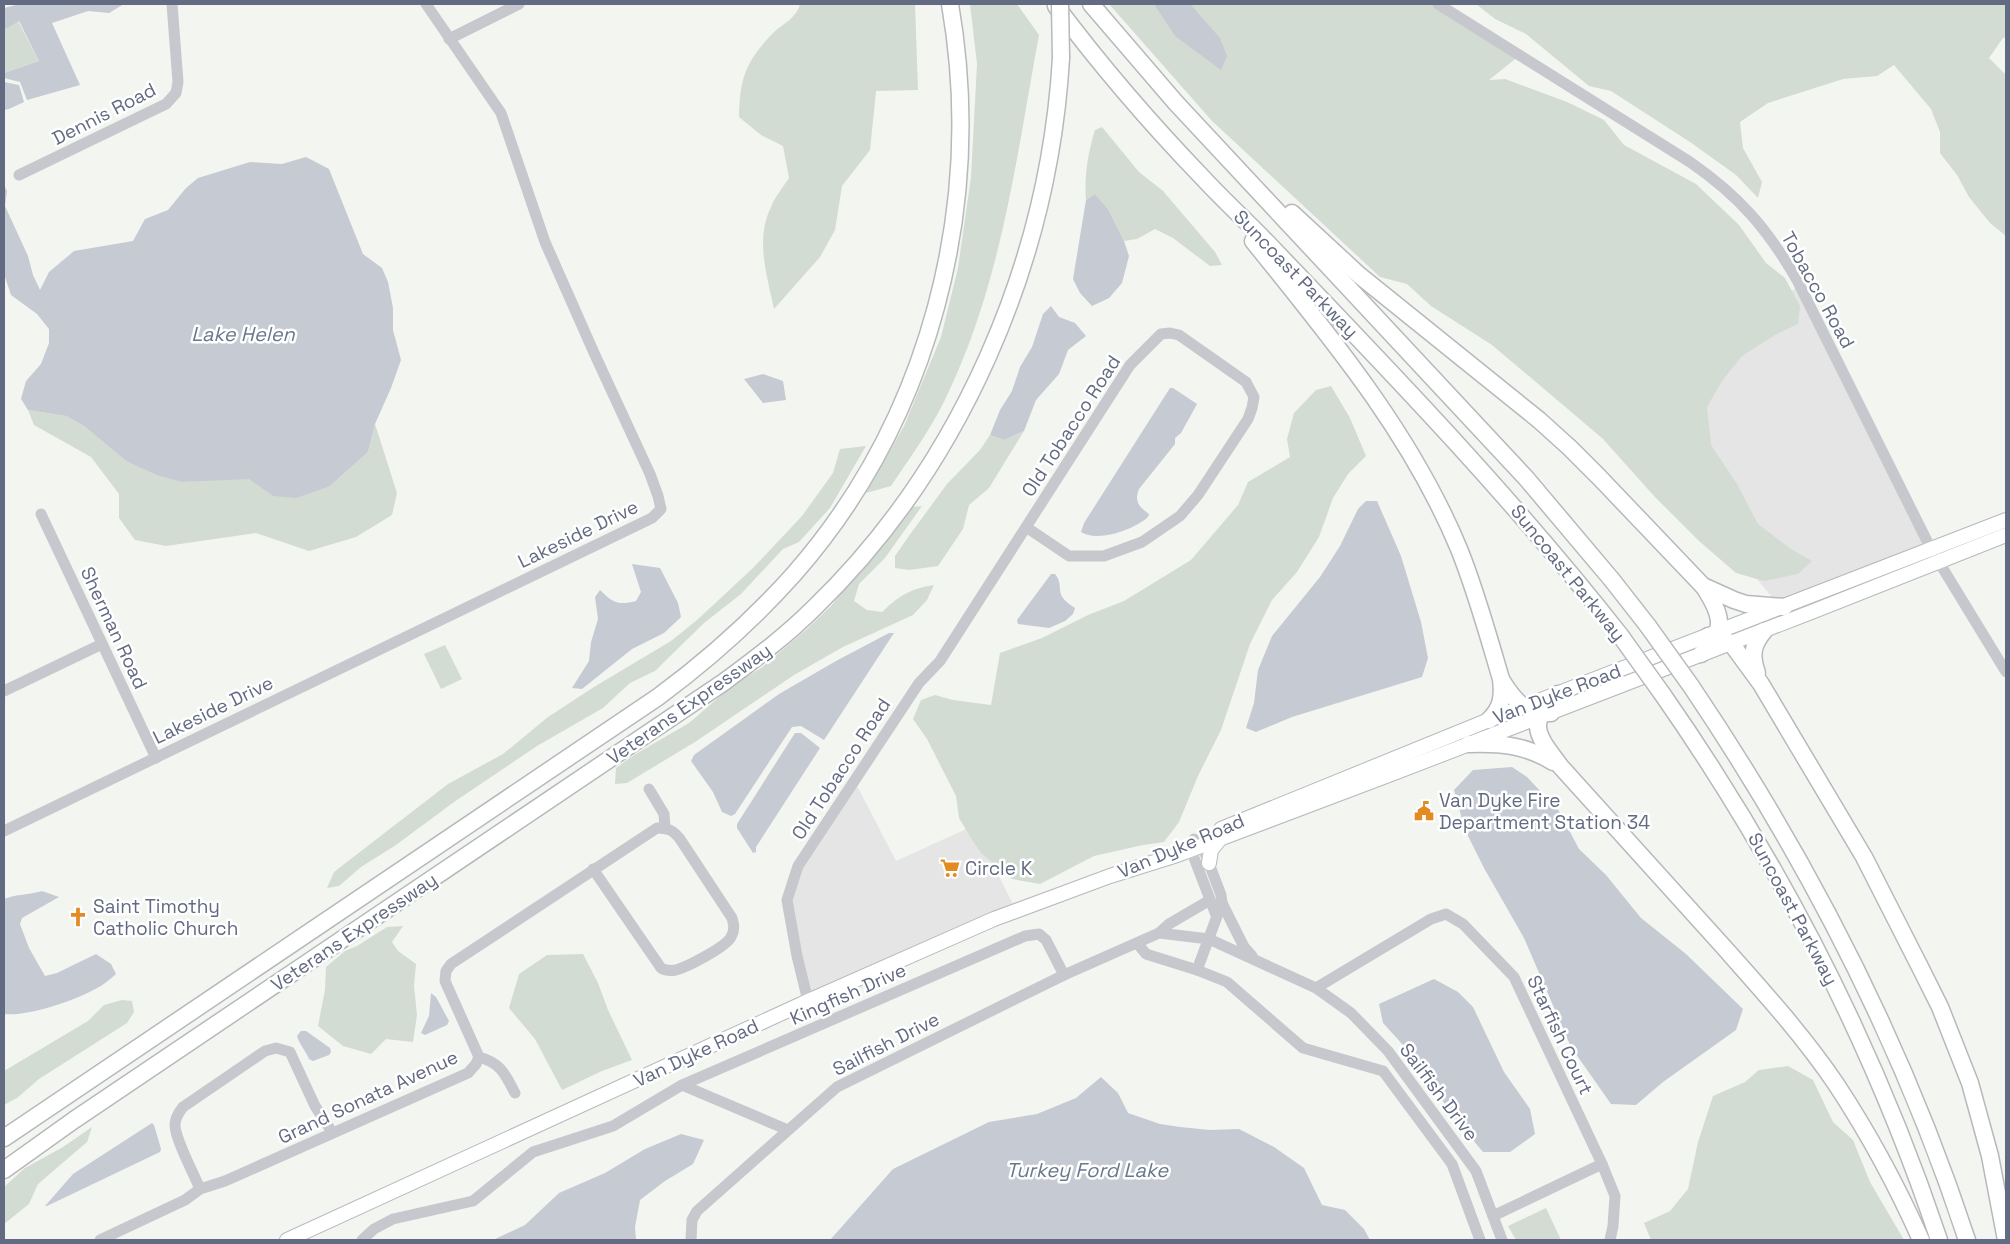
<svg xmlns="http://www.w3.org/2000/svg" width="2010" height="1244" viewBox="0 0 2010 1244" font-family="'Space Grotesk',sans-serif">
  <style>
    .built { fill: #e4e5e4 }
    .green { fill: #d3dcd2 }
    .water { fill: #c6cad2 }
    .lines { fill: none; stroke-linecap: round; stroke-linejoin: round }
    .major-casing { stroke: #b7b9be; stroke-width: 16 }
    .highway-casing { stroke: #b7b8bc; stroke-width: 19 }
    .minor { stroke: #c7c8cd; stroke-width: 11 }
    .major { stroke: #fff; stroke-width: 14 }
    .highway { stroke: #fff; stroke-width: 16 }
    .highway-bridge-casing { stroke: #b7b8bc; stroke-width: 19; stroke-linecap: butt }
    .highway-bridge { stroke: #fff; stroke-width: 16 }
    .labels { text-anchor: middle; dominant-baseline: central; stroke-width: 5; stroke-linejoin: round; paint-order: stroke }
    .street-label { font-size: 19px; fill: #636b82; stroke: #fff }
    .poi-label { font-size: 19px; fill: #636b82; stroke: #fff; text-anchor: start }
    .water-label { font-size: 20px; font-style: italic; fill: #68788d; stroke: #fff }
  </style>
  <rect width="100%" height="100%" fill="#f3f5f1"/>
  <!-- built -->
  <g class="built">
    <polygon points="1799,286 1931,561 1795,624 1701,513 1617,409"/>
    <polygon points="855,782 896,861 973,826 1014,906 808,994 790,900 802,865"/>
  </g>
  <!-- green -->
  <g class="green">
    <path d="M800 4H915L918 90 876 91 870 150 842 186 835 230 820 257 774 309C767 275 755 240 771 207 775 197 783 187 789 178L783 146 761 135 739 117C740 78 745 63 772 34 782 24 796 19 800 4Z"/>
    <path d="M970 4H1017L1039 35C1017 154 1002 278 950 389 935 423 912 455 891 486L866 493 904 426 941 337 958 268 971 177 977 64Z"/>
    <polygon points="1109,4 1440,4 1519,56 1489,80 1505,79 1567,102 1604,120 1624,145 1696,184 1739,225 1766,263 1785,278 1800,306 1798,324 1775,335 1742,356 1722,381 1707,407 1711,445 1737,484 1758,524 1791,549 1812,561 1798,574 1764,581 1736,573 1699,541 1654,496 1603,439 1530,377 1492,345 1431,306 1407,284 1380,277 1212,121"/>
    <polygon points="1476,4 2006,4 2006,37 2003,38 1989,58 2006,75 2006,236 1990,223 1969,197 1957,175 1940,153 1940,132 1931,109 1894,65 1877,76 1843,79 1768,103 1740,122 1743,148 1762,182 1758,198 1736,175 1690,142 1611,91 1589,86 1526,34 1495,19"/>
    <polygon points="18,21 39,61 4,73 4,30"/>
    <path d="M1102 127 1139 172 1163 191 1215 252 1222 265 1210 266 1173 238 1155 229 1137 239 1124 241 1108 209 1095 194 1086 200C1084 176 1088 153 1095 130Z"/>
    <polygon points="1331,386 1350,418 1366,456 1348,474 1333,498 1319,537 1297,572 1272,600 1250,644 1221,730 1198,776 1179,822 1164,842 1143,845 1094,856 1040,884 1012,879 981,853 971,838 959,818 956,796 927,739 913,719 921,700 935,695 953,700 991,705 1000,653 1042,638 1088,615 1124,601 1191,560 1238,505 1248,482 1290,457 1287,439 1294,413 1316,390"/>
    <polygon points="28,410 66,416 84,426 126,461 182,482 249,478 273,496 330,486 368,452 375,424 397,493 392,515 356,537 309,551 256,533 166,546 135,540 119,518 119,494 91,457 34,425"/>
    <polygon points="1024,431 989,488 969,505 963,529 938,566 909,570 895,568 895,556 911,533 947,484 980,450 990,435 1004,440"/>
    <polygon points="866,446 830,508 799,542 783,549 741,594 704,623 655,671 630,683 603,708 537,746 454,802 396,845 361,867 339,886 327,888 334,872 448,784 503,754 548,717 594,687 671,641 697,620 753,568 802,516 833,473 840,449"/>
    <path d="M922 506 885 558 859 584 854 601 867 610 882 612C900 595 910 589 934 585L927 600 913 615 843 647 794 675 695 742 627 783 615 784 616 768 634 755 689 723 733 685 761 668 808 628 832 605 868 557 896 530 911 507Z"/>
    <polygon points="445,645 462,679 441,689 424,654"/>
    <polygon points="403,926 392,942 398,951 416,964 414,986 417,1015 413,1042 386,1039 371,1054 343,1046 318,1026 325,990 326,967 345,951 357,946 387,927"/>
    <polygon points="583,954 598,983 608,1010 632,1060 602,1071 562,1090 535,1039 509,1008 519,974 547,955"/>
    <polygon points="122,1000 132,1001 134,1012 127,1023 39,1079 17,1098 4,1105 4,1071 88,1021 104,1005"/>
    <polygon points="1788,1066 1813,1080 1833,1122 1853,1140 1870,1182 1904,1240 1651,1240 1644,1223 1670,1211 1688,1189 1698,1142 1713,1096 1745,1082 1759,1070"/>
    <polygon points="92,1127 87,1142 38,1184 29,1204 4,1224 4,1187 25,1168 63,1147"/>
    <polygon points="1546,1208 1561,1240 1516,1240 1508,1226"/>
  </g>
  <!-- water -->
  <g class="water">
    <polygon points="20,4 124,4 109,13 88,11 52,23 80,85 27,100 20,82 4,78 4,73 39,61 19,21 4,30 4,8"/>
    <polygon points="1154,4 1190,4 1220,38 1227,56 1221,70 1175,36"/>
    <polygon points="4,82 19,85 24,102 9,109 4,110"/>
    <polygon points="306,157 329,169 363,254 382,268 388,282 393,308 393,330 401,360 391,388 375,424 368,452 330,486 296,498 273,496 249,479 182,482 157,475 126,461 84,426 66,416 28,410 21,399 26,381 41,364 49,343 49,329 37,314 11,295 4,274 4,185 7,191 5,206 28,256 33,275 40,290 49,272 74,251 133,241 145,219 168,210 186,188 198,178 250,162 282,164"/>
    <polygon points="1095,194 1108,209 1124,241 1129,256 1122,283 1109,298 1092,306 1080,293 1073,279 1086,200"/>
    <polygon points="1051,306 1059,317 1075,323 1086,336 1068,350 1059,374 1036,400 1024,431 1004,440 990,435 1000,410 1012,391 1020,367 1032,347 1043,314"/>
    <polygon points="763,374 783,381 786,400 763,403 744,379"/>
    <path d="M1170 388H1173L1197 404 1181 433 1175 438V444L1139 489C1134 501 1139 507 1149 514L1148 517C1135 529 1098 543 1081 532L1084 523Z"/>
    <polygon points="1366,501 1377,501 1401,556 1421,622 1428,658 1422,677 1292,717 1256,732 1246,728 1254,703 1258,670 1272,636 1320,577 1340,546 1358,509"/>
    <path d="M632 564 660 568 678 603 681 617 664 633 632 649 582 689 572 688 589 661 591 642 598 619 595 597 600 590C612 602 618 606 636 601L641 592Z"/>
    <path d="M1051 574H1055C1066 588 1051 593 1075 608L1073 614 1065 621 1049 628 1018 624 1017 620Z"/>
    <polygon points="889,633 894,633 824,740 801,726 792,727 735,814 731,816 722,812 713,792 691,761 694,755 779,694 836,661"/>
    <polygon points="795,733 801,733 820,748 756,847 756,852 753,853 737,828 737,824"/>
    <polygon points="1512,767 1527,777 1559,811 1579,849 1606,875 1641,918 1686,954 1743,1009 1736,1030 1663,1082 1636,1105 1611,1104 1571,1047 1524,938 1484,868 1465,830 1454,790 1473,770"/>
    <path d="M42 891 59 897 22 918 20 924 29 948 45 976 57 973 96 954 111 964 116 974C110 979 104 985 97 988 77 1000 27 1017 4 1014V899C16 894 29 895 42 891Z"/>
    <polygon points="1434,979 1458,992 1473,1007 1504,1072 1530,1109 1535,1134 1510,1152 1483,1152 1452,1115 1413,1056 1383,1023 1379,1004"/>
    <polygon points="431,993 436,997 449,1021 447,1025 425,1035 421,1033 429,1016"/>
    <path d="M301 1031H306L330 1048 331 1052 329 1055 313 1061 309 1059C306 1051 299 1044 297 1036Z"/>
    <polygon points="1101,1077 1118,1093 1128,1113 1160,1124 1180,1127 1210,1130 1239,1129 1274,1147 1304,1168 1322,1205 1345,1210 1364,1229 1370,1240 830,1240 893,1169 989,1122 1037,1114 1076,1098"/>
    <polygon points="152,1123 154,1125 161,1149 160,1152 47,1206 45,1206 73,1174"/>
    <polygon points="681,1134 704,1140 693,1164 665,1181 640,1200 635,1227 636,1240 493,1240 525,1225 559,1193 605,1173 645,1149"/>
  </g>
  <g class="lines">
    <defs>
      <g id="major">
        <polyline points="1221,829 1489,720 2006,520"/>
        <polyline points="1209,863 1211,850 1220,839"/>
        <polyline points="287,1240 808,1001 994,919 1110,876 1177,855 1394,773 1814,611 2006,535"/>
      </g>
      <g id="highway">
        <polyline points="1091,4 1176,103 1526,478 1612,580 1648,626"/>
        <path d="M1056 6C1101 66 1150 123 1202 177 1226 203 1253 227 1277 253 1396 377 1514 500 1620 635"/>
        <polyline points="1292,213 1359,275 1539,420 1570,448 1599,477 1703,586 1734,600 1746,604 1784,607"/>
        <path d="M1253 241C1331 338 1411 433 1459 549 1476 591 1488 635 1501 679 1503 696 1502 708 1489 720"/>
        <polyline points="1708,636 1716,637 1731,643 1761,684 1864,857 1920,967 1940,1007 1970,1083 1990,1156 2006,1240"/>
        <path d="M1701 654C1728 631 1721 613 1704 587"/>
        <path d="M1757 673C1751 656 1752 645 1764 631"/>
        <path d="M1502 681C1515 702 1525 713 1551 713"/>
        <path d="M1691 686C1807 858 1902 1042 1967 1240"/>
        <path d="M1558 694C1524 724 1539 737 1561 767 1614 826 1668 885 1721 944 1761 989 1802 1034 1836 1084 1869 1134 1897 1186 1921 1240"/>
        <path d="M1663 695C1780 863 1874 1046 1939 1240"/>
        <path d="M1469 744C1500 743 1526 745 1553 762"/>
        <path d="M4 1138 658 697C708 660 753 620 794 574 930 419 985 206 950 4"/>
        <path d="M4 1170 74 1120 724 682C755 659 786 636 814 608 961 466 1049 262 1061 58"/>
      </g>
    </defs>
    <!-- major casing -->
    <use href="#major" class="major-casing"/>
    <!-- highway casing -->
    <use href="#highway" class="highway-casing"/>
    <!-- minor -->
    <g class="minor">
      <path d="M1438 4 1690 162C1739 196 1767 228 1797 280L1931 549 2006 672"/>
      <polyline points="449,39 519,4"/>
      <polyline points="19,175 166,104 176,93 178,82 172,4"/>
      <polyline points="41,514 156,758"/>
      <polyline points="4,691 102,644"/>
      <polyline points="649,789 664,814 665,828"/>
      <polyline points="4,831 652,518 661,509 658,496 650,474 595,355 545,242 501,113 426,4"/>
      <polyline points="1222,903 1244,947 1252,956"/>
      <polyline points="1159,933 1169,924 1210,900"/>
      <polyline points="1137,943 1146,954 1197,970 1227,982 1303,1048 1383,1071 1452,1164 1480,1240"/>
      <polyline points="1197,970 1222,903 1221,895 1202,845 1194,839 1191,850 1216,915"/>
      <polyline points="1316,988 1431,919 1446,914 1463,924 1514,977 1602,1164 1615,1196 1613,1226 1610,1240"/>
      <polyline points="808,1001 797,956 787,900 798,866 919,683 940,661 1130,365 1161,334 1170,333 1179,335 1246,382 1254,397 1252,408 1248,419 1198,495 1180,516 1142,542 1104,556 1069,556 1026,527"/>
      <path d="M479 1057C501 1063 505 1074 515 1093"/>
      <polyline points="682,1085 788,1130"/>
      <path d="M200 1189C194 1174 175 1139 175 1125 175 1118 179 1112 183 1107L265 1051 276 1048 290 1052 315 1106 332 1132"/>
      <polyline points="1493,1216 1602,1164"/>
      <path d="M100 1240 185 1200 200 1189 225 1181 468 1073 476 1064 479 1057 445 981 446 971 451 964 657 828C668 828 673 830 680 839L732 918C734 925 735 930 731 937 726 947 687 967 676 970 670 971 666 971 661 968L593 869"/>
      <polyline points="362,1240 374,1229 393,1219 473,1201 533,1152 613,1126 682,1085 1025,936 1039,934 1046,940 1064,975"/>
      <polyline points="691,1240 692,1220 697,1211 837,1087 1064,975 1159,933 1209,939 1316,988 1351,1013 1388,1051 1476,1171 1502,1240"/>
    </g>
    <!-- major -->
    <use href="#major" class="major"/>
    <!-- highway -->
    <use href="#highway" class="highway"/>
    <defs>
      <g id="highway-bridge">
        <polyline points="1060,4 1061,58"/>
        <polyline points="1648,626 1691,686"/>
        <polyline points="1620,635 1663,695"/>
      </g>
    </defs>
    <!-- highway-bridge casing -->
    <use href="#highway-bridge" class="highway-bridge-casing"/>
    <!-- highway-bridge -->
    <use href="#highway-bridge" class="highway-bridge"/>
  </g>
  <!-- icons -->
  <defs>
    <symbol id="civic-bare" viewBox="-9 -9 18 18"><path d="M-.6-6.5H3V-4.5H.6V-3L4-1V1h2V6H-6V1h2V-1L-.6-3ZM-1.2 2.5V6h2.4V2.5Z" fill="#e38b22" stroke="#fff" stroke-width="2.5" paint-order="stroke"/></symbol>
    <symbol id="supermarket-bare" viewBox="-9 -9 18 18"><path d="M-6-5.5h2.5l.6 2H6L4.5 2H-2.5L-4.4-4H-6ZM-1.5 3.2a1.3 1.3 0 1 0 .1 0ZM3 3.2a1.3 1.3 0 1 0 .1 0Z" fill="#e38b22" stroke="#fff" stroke-width="2.5" paint-order="stroke"/></symbol>
    <symbol id="church-bare" viewBox="-9 -9 18 18"><path d="M-1.2-6h2.4v3.5h3.3v2.4h-3.3V6h-2.4V-.1h-3.3v-2.4h3.3Z" fill="#e38b22" stroke="#fff" stroke-width="2.5" paint-order="stroke"/></symbol>
  </defs>
  <g fill-rule="evenodd">
    <use href="#civic-bare" x="1410" y="797" width="28" height="28"/>
    <use href="#supermarket-bare" x="936" y="854" width="28" height="28"/>
    <use href="#church-bare" x="64" y="903" width="28" height="28"/>
  </g>
  <g class="labels">
    <!-- street labels -->
    <g class="street-label">
      <text transform="translate(104 114) rotate(-27)">Dennis Road</text>
      <text transform="translate(1296 274) rotate(46)">Suncoast Parkway</text>
      <text transform="translate(1818 290) rotate(61)">Tobacco Road</text>
      <text transform="translate(1071 426) rotate(-57)">Old Tobacco Road</text>
      <text transform="translate(578 534) rotate(-26)">Lakeside Drive</text>
      <text transform="translate(1568 573) rotate(51)">Suncoast Parkway</text>
      <text transform="translate(114 628) rotate(65)">Sherman Road</text>
      <text transform="translate(1557 694) rotate(-21)">Van Dyke Road</text>
      <text transform="translate(689 704) rotate(-35)">Veterans Expressway</text>
      <text transform="translate(213 710) rotate(-26)">Lakeside Drive</text>
      <text transform="translate(841 769) rotate(-57)">Old Tobacco Road</text>
      <text transform="translate(1181 846) rotate(-23)">Van Dyke Road</text>
      <text transform="translate(1793 909) rotate(62)">Suncoast Parkway</text>
      <text transform="translate(354 932) rotate(-34)">Veterans Expressway</text>
      <text transform="translate(848 994) rotate(-24)">Kingfish Drive</text>
      <text transform="translate(1560 1035) rotate(65)">Starfish Court</text>
      <text transform="translate(886 1044) rotate(-27)">Sailfish Drive</text>
      <text transform="translate(696 1053) rotate(-25)">Van Dyke Road</text>
      <text transform="translate(1439 1092) rotate(53)">Sailfish Drive</text>
      <text transform="translate(368 1097) rotate(-25)">Grand Sonata Avenue</text>
    </g>
    <!-- poi labels -->
    <g class="poi-label">
      <text x="1439" y="800">Van Dyke Fire<tspan x="1439" dy="22">Department Station 34</tspan></text>
      <text x="965" y="868">Circle K</text>
      <text x="93" y="906">Saint Timothy<tspan x="93" dy="22">Catholic Church</tspan></text>
    </g>
    <!-- water labels -->
    <g class="water-label">
      <text x="243" y="334">Lake Helen</text>
      <text x="1087" y="1170">Turkey Ford Lake</text>
    </g>
  </g>
  <!-- border -->
  <rect width="2010" height="1244" fill="none" stroke="#636b82" stroke-width="10"/>
</svg>
